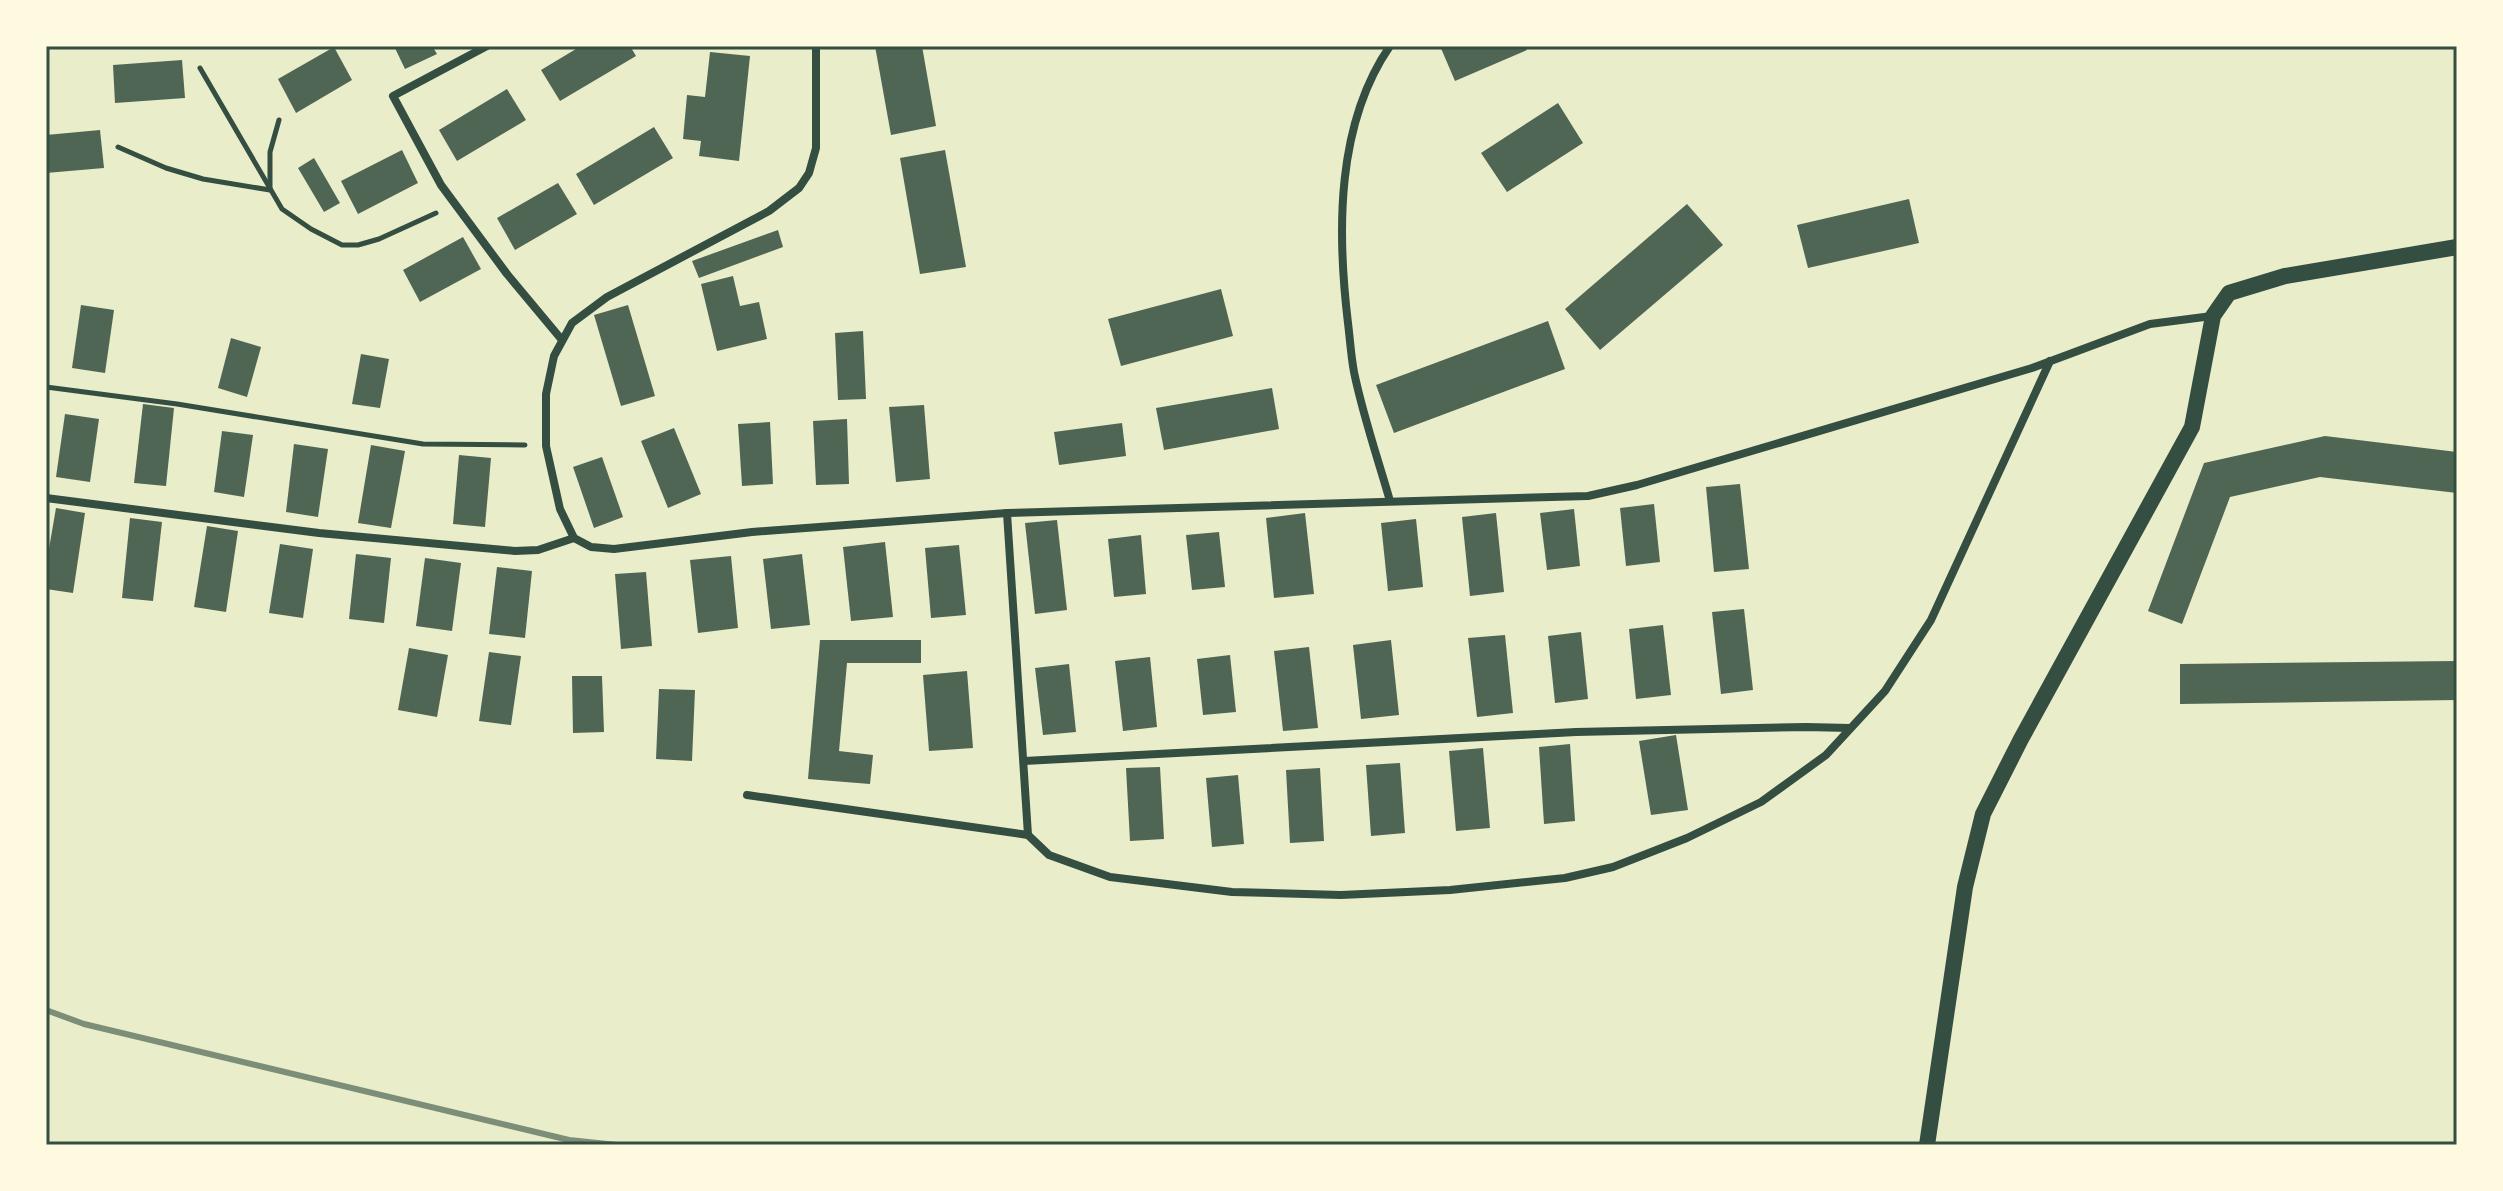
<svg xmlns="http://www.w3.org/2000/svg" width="2503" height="1191" viewBox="0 0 2503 1191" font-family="'Open Sans',sans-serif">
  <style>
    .building { fill: #4f6655 }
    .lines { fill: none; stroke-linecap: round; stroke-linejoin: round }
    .path { stroke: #344e41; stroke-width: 5 }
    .minor { stroke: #344e41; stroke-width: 8 }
    .secondary { stroke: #344e41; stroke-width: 16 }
    .rail { stroke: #7c8e77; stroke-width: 6 }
    .neatline { fill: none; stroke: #344e41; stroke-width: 3 }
  </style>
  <rect width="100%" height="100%" fill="#e9edc9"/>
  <!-- building -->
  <g class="building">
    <polygon points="394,46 440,46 434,49 437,54 405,69"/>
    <polygon points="581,46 630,46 636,56 560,101 541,70"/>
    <polygon points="875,46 922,46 936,126 891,135"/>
    <polygon points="1440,46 1525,46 1527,50 1455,81"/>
    <polygon points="334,47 352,80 296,113 278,79"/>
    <polygon points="710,52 750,56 739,161 699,156 701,141 683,139 687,95 705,97"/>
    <polygon points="182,60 185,98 115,103 113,65"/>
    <polygon points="507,89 526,120 457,161 439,130"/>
    <polygon points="1558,103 1583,143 1507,192 1481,153"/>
    <polygon points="654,127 673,158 594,205 576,174"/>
    <polygon points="100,130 104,168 46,173 46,135"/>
    <polygon points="402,150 418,183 358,214 341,181"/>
    <polygon points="945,150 966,267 920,274 900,158"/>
    <polygon points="314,158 340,203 324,212 298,168"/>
    <polygon points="558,183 577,214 515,250 497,218"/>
    <polygon points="1909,199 1919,243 1808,268 1797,225"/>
    <polygon points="1687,204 1723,245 1600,350 1565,309"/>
    <polygon points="778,230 783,247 699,278 692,261"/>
    <polygon points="463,237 481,269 420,302 403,270"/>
    <polygon points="733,276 740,306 759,302 767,339 717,351 701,284"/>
    <polygon points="1221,289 1233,336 1121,366 1108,319"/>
    <polygon points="81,305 114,310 105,373 72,368"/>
    <polygon points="628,305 655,396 621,406 594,315"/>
    <polygon points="1548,321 1565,369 1394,433 1376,385"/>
    <polygon points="863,331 866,399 838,400 835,333"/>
    <polygon points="231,338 261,347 247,397 218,388"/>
    <polygon points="361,354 389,359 380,408 352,404"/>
    <polygon points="1272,388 1279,429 1164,450 1156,408"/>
    <polygon points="143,404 174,408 166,486 134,483"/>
    <polygon points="924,405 930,479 896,482 889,407"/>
    <polygon points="65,414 99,419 90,482 56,477"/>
    <polygon points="847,419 849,484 816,485 813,421"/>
    <polygon points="770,422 773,484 742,486 738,424"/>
    <polygon points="1122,423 1126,456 1059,465 1054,432"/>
    <polygon points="674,428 701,494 668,508 641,441"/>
    <polygon points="222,431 253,435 244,497 214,492"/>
    <polygon points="2325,436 2457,452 2457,493 2320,477 2230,497 2182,624 2148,611 2204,463"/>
    <polygon points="294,444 328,449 318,517 286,512"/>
    <polygon points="371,445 405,451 391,528 358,523"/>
    <polygon points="459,455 491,458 485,527 453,524"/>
    <polygon points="602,457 623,517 594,528 573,467"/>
    <polygon points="1740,484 1749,569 1714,572 1706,487"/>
    <polygon points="1654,504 1660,562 1626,566 1620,508"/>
    <polygon points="56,508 85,513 73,593 46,589 46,566"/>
    <polygon points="1574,509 1580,566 1547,570 1540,513"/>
    <polygon points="1305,513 1314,594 1274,598 1266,518"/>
    <polygon points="1496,513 1504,592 1470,596 1462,517"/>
    <polygon points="130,518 162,522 153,601 122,598"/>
    <polygon points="1416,519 1423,587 1388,591 1381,523"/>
    <polygon points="1057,520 1067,610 1035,614 1025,523"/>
    <polygon points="207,526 238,531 226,612 194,607"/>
    <polygon points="1219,532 1225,587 1192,590 1186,535"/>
    <polygon points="1141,535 1146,594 1114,597 1108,539"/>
    <polygon points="885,542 893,617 851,621 843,547"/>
    <polygon points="280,544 313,549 303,618 269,613"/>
    <polygon points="959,545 966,615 931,618 925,548"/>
    <polygon points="356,554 391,558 384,623 349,619"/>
    <polygon points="802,554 810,625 771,629 763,559"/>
    <polygon points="731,556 738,628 698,633 690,560"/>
    <polygon points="425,558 461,563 452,631 416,626"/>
    <polygon points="497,567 532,571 525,638 489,634"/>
    <polygon points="646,572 652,646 621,649 615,574"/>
    <polygon points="1744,609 1753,690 1721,694 1712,612"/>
    <polygon points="1663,625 1671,695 1636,699 1629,629"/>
    <polygon points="1581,632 1588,699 1555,703 1548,636"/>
    <polygon points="1505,635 1513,713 1477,717 1468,638"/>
    <polygon points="820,640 921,640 921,663 847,663 839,751 873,755 870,784 808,779"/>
    <polygon points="1391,640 1399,715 1361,719 1353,645"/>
    <polygon points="1309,647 1318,728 1283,731 1274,651"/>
    <polygon points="409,648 448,655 437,717 398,710"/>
    <polygon points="489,652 521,656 511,725 479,721"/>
    <polygon points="1230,655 1236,712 1203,715 1197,659"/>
    <polygon points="1150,657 1157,727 1123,731 1115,661"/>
    <polygon points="2457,661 2457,700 2180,704 2180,664"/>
    <polygon points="1069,664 1076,732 1043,735 1035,668"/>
    <polygon points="967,671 973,748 929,751 923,675"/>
    <polygon points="572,676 602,676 604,732 573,733"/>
    <polygon points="659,689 695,690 692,761 656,759"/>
    <polygon points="1676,735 1688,810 1651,815 1639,741"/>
    <polygon points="1570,744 1575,821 1544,824 1539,747"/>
    <polygon points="1483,748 1490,828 1456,831 1449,751"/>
    <polygon points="1400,763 1405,833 1371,836 1366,765"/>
    <polygon points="1160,767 1164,839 1130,841 1126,768"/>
    <polygon points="1320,768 1324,841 1290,843 1286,770"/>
    <polygon points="1238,775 1244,844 1212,847 1206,778"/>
  </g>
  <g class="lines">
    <!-- path -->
    <g class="path">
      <polyline points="200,68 282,209 311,229 342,245 358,245 379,239 436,213"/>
      <polyline points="118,147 166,168 203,179 270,190 270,152 279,120"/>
      <polyline points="46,387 177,404 423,444 525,445"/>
    </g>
    <!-- minor -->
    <g class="minor">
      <polyline points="487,46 393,96 441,185 507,274 562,340"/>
      <polyline points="816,46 816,148 809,173 799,188 769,211 607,297 572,323 554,356 546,394 546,446 560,509 574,538 591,547 614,549 752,532 1007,513 1588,496 1637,485 2032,368 2150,324 2212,316"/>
      <polyline points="46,498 319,533 515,551 538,550 574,538"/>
      <path d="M1390 501C1378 459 1363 416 1354 372 1351 356 1350 339 1348 323 1337 232 1336 124 1390 46"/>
      <polyline points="1007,513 1028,835"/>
      <polyline points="1024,761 1576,732 1806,727 1850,728"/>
      <polyline points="747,795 1028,835 1049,855 1110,877 1232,892 1341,895 1450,890 1565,878 1613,867 1687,838 1761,802 1826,755 1885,691 1931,620 2050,361"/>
    </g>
    <!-- secondary -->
    <polyline class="secondary" points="1927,1145 1965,887 1983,814 2021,739 2192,427 2213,316 2229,293 2285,276 2457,247"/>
    <!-- rail -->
    <polyline class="rail" points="46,1010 84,1024 569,1140 617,1145"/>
  </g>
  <!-- border -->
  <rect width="2503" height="1191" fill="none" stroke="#fefae0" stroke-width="96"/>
  <rect x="48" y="48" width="2407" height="1095" class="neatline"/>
</svg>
